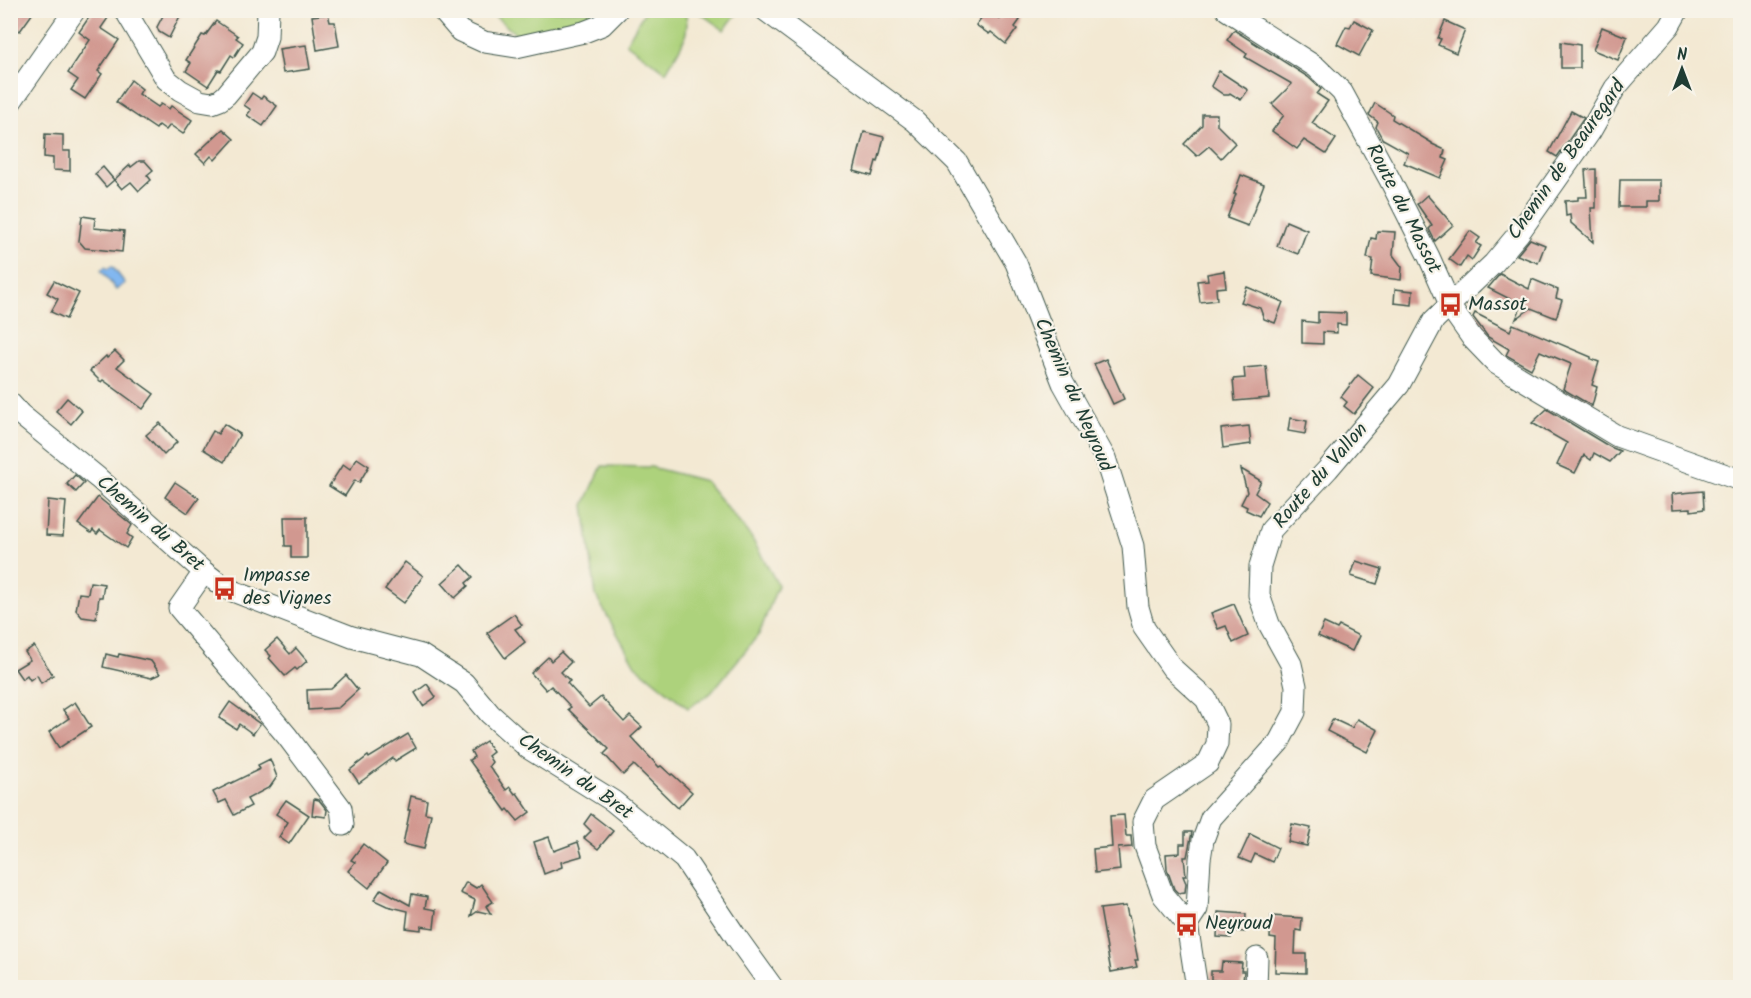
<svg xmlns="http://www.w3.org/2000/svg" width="1751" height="998" viewBox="0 0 1751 998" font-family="Kalam,sans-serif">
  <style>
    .green { fill: #add27c; stroke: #668858; stroke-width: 1.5 }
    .water { fill: #82b7f0; stroke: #507a92; stroke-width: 1.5 }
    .building { fill: #d19890 }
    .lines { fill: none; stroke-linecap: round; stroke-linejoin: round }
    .minor-casing { stroke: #3f574c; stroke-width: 23 }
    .minor { stroke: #fff; stroke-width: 21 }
    .labels { text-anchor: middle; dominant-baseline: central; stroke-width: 4.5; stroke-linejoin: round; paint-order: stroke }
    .street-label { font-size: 20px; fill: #1f3d34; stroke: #f7f3e8 }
    .poi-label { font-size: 20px; fill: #1f3d34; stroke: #f7f3e8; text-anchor: start }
  </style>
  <rect width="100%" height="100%" fill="#f7f3e8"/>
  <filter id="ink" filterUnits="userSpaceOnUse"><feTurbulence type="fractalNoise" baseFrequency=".0167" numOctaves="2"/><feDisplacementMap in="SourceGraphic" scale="12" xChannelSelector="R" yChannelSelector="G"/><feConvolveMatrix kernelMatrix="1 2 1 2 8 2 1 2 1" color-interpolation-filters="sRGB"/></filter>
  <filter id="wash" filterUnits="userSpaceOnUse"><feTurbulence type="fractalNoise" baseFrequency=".008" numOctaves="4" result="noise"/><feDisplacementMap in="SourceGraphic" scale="24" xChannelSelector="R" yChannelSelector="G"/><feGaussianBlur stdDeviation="1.35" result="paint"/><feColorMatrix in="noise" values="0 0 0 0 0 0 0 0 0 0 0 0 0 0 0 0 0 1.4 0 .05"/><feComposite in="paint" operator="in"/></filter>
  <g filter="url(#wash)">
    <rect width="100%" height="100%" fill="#f3e9d3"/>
    <!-- green -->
    <g class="green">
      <polygon points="737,10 739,11 724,30 697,11"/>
      <polygon points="489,11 604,11 593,20 519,37"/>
      <path d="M645 11H685C692 36 678 50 666 72L626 43Z"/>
      <polygon points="602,466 651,467 705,481 751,537 778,585 759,634 711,693 688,708 635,665 596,596 584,505"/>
    </g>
    <!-- water -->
    <polygon class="water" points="112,266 125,283 116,290 101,270 105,267 108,269"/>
    <g id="blocks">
      <!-- building -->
      <g class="building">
        <polygon points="17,10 35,10 20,31 10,24 10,20"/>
        <polygon points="94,10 98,10 108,18 101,28 119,40 98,71 102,74 85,99 71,90 78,80 68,73 90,40 79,32"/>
        <polygon points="166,10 183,10 169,38 159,32 157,27"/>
        <polygon points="987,10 1000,19 1006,10 1014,10 1021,16 1019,19 1020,20 1015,27 1017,29 1006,44 991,32 989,34 976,25"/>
        <polygon points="328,14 330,22 335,22 339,46 317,50 312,16"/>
        <polygon points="1354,20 1373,30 1359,56 1337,44 1346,26 1350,27"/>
        <polygon points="216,21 238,36 236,38 243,43 234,57 231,55 221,71 218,70 208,86 186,71 191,63 186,60 202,35 205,36"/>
        <polygon points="1445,21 1465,30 1456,53 1438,45 1441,39 1438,38"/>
        <polygon points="1602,27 1627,37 1618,60 1593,50"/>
        <polygon points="1234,30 1308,77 1321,89 1317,94 1328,101 1312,123 1336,139 1326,154 1304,140 1297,149 1272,131 1284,115 1272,104 1292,84 1245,57 1247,54 1227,40"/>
        <polygon points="1561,42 1580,45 1580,68 1561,68"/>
        <polygon points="306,45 310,69 283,73 279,49"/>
        <polygon points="1219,71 1248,90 1241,100 1230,93 1229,95 1224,95 1211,86"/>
        <polygon points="131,80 142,89 139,94 158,107 161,104 169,109 171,106 192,120 183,134 170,125 166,130 159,125 156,129 116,102"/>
        <polygon points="252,93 261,99 263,96 277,106 263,126 247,115 251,110 244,105"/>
        <polygon points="1375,103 1393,115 1392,119 1432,143 1432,144 1445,150 1443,158 1448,160 1440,178 1404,163 1408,153 1383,139 1383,140 1376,127 1378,122 1369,115"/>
        <polygon points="1571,111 1584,118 1557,157 1549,152"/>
        <polygon points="1202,114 1217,114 1217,125 1235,143 1221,158 1209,146 1197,156 1184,144 1202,125"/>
        <polygon points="223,129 234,139 215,160 211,156 205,163 196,154"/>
        <polygon points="864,132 884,137 878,162 876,161 872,176 854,171"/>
        <polygon points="45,134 63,135 63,151 70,151 70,171 53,170 53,158 44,157"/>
        <polygon points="139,161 145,161 153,170 147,175 151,180 139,191 131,182 122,189 114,180 130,165 131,167"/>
        <polygon points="103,167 114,180 106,187 95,174"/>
        <polygon points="1596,169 1596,208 1591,208 1593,242 1571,223 1570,215 1566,216 1565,201 1578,200 1578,197 1587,197 1585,170"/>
        <polygon points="1241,175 1264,184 1248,226 1227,218 1236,194 1234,194"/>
        <polygon points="1620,180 1659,180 1659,201 1646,201 1646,207 1619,207"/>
        <polygon points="1427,195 1453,225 1435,241 1429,229 1432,226 1417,204"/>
        <polygon points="82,216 95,218 94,228 124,231 122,252 85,248 79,241"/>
        <polygon points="1286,221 1307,230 1298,254 1277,246"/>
        <polygon points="1377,231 1395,232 1393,255 1402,267 1401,280 1371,276 1373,259 1367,258 1371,238 1376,239"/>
        <polygon points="1470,231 1480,238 1476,243 1481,246 1472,260 1467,256 1460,267 1449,259"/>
        <polygon points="1530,239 1545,245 1538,263 1517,255"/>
        <polygon points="1224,271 1226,287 1216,288 1217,300 1200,302 1197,281 1208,280 1207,274"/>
        <polygon points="1500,274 1529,289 1532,279 1558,290 1556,298 1562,300 1556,318 1531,308 1516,319 1522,305 1488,288"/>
        <polygon points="54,281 79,293 66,319 51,312 58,299 47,293"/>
        <polygon points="1247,287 1283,302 1275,323 1264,319 1260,308 1241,302"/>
        <polygon points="1395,289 1413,291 1412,305 1394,303"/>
        <polygon points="1318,312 1346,313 1346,325 1337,324 1337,333 1323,332 1323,344 1302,343 1302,321 1318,323"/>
        <polygon points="1475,313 1510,331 1513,324 1591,357 1591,359 1599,362 1592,385 1597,387 1592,406 1563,389 1571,364 1540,351 1531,369 1506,355 1509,349 1488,337 1473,317"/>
        <polygon points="115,351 124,360 117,367 154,394 143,409 103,380 101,382 90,371 106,356 107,358"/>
        <polygon points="1106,359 1124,399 1113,404 1094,364"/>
        <polygon points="1266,366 1269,398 1235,401 1233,379 1245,378 1244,368"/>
        <polygon points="1358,375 1374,388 1354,414 1344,406 1347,402 1341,397"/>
        <polygon points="67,398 82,411 71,424 56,411"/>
        <polygon points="1547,409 1610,447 1620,451 1610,462 1594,453 1591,460 1584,455 1575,473 1557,465 1567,443 1532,423"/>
        <polygon points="1290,418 1307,421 1305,434 1288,431"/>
        <polygon points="160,423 177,442 164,455 146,435"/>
        <polygon points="224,424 240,434 224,462 203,449 213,431 218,434"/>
        <polygon points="1249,426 1251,444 1223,448 1221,429"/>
        <polygon points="357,458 369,466 359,483 355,480 345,496 329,486 343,464 350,469"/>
        <polygon points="1241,469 1261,481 1255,493 1267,502 1259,516 1246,510 1247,507 1241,504 1247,492"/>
        <polygon points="75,475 84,483 76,492 67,484"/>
        <polygon points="175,482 199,498 188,513 165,497"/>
        <polygon points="1703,491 1704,509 1691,511 1691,508 1673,509 1672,494"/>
        <polygon points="98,497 132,525 127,534 132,538 126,548 100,530 97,534 93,530 91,533 78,524"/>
        <polygon points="48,500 66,502 63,536 46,535"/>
        <polygon points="284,517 307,517 307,558 291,558 291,546 285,546"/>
        <polygon points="1356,561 1382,569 1377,584 1351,576"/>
        <polygon points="405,562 423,576 404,603 385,589"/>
        <polygon points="462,565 473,577 466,583 468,586 455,598 442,583"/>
        <polygon points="90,582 104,584 102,597 99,597 96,619 82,617 76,610 79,593 88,594"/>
        <polygon points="1234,604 1248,636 1233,643 1226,626 1218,629 1211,613"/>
        <polygon points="514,614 522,625 515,629 525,642 505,658 487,633"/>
        <polygon points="1324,623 1337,629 1339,626 1359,636 1352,651 1318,636"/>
        <polygon points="277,639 290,654 296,648 307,661 297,670 295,668 285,676 269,658 271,656 265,650"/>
        <polygon points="34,646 53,675 41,683 37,675 30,680 27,675 22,679 15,669 30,660 25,652"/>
        <polygon points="561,652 571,662 561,672 570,681 567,683 589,707 601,697 624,722 630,716 642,727 631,737 659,767 661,766 671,775 672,774 692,792 678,808 634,765 623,775 604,754 609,749 568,709 571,707 551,686 546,690 531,673 548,657 551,661"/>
        <polygon points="106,654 118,657 119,654 151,661 160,674 151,678 103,667"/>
        <polygon points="346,675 358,690 338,708 308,710 307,690 331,689"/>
        <polygon points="427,684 436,697 423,706 415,693"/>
        <polygon points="75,702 91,727 59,748 49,732 69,718 63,710"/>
        <polygon points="230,702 260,724 253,734 239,724 236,729 219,718"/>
        <polygon points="1333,719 1352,728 1357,719 1378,730 1367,752 1327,731"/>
        <polygon points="408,734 416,748 395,761 393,758 359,783 350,770 368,756 369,758"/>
        <polygon points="486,741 493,752 488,756 492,762 489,766 506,790 510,787 515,794 517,793 530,812 518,821 508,809 506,811 469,760 474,757 471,751"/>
        <polygon points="270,759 277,777 270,787 247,799 251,806 234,815 226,800 219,803 213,792 260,769 258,765"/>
        <polygon points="411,796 427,800 425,813 431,814 424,849 403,844 410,810 408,810"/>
        <polygon points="314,799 319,800 327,810 326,817 312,815"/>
        <polygon points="286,800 309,815 289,844 279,837 288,822 276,814"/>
        <polygon points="591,814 613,831 598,849 584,838 591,831 584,824"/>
        <polygon points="1124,815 1126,836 1131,836 1132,847 1118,848 1120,870 1095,873 1093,849 1112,847 1110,816"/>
        <polygon points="1292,824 1311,828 1307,846 1288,842"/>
        <polygon points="1185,832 1192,832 1187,857 1184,857 1186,876 1183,876 1186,883 1185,892 1178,893 1174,889 1167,869 1166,854 1180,853 1180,844 1185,844"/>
        <polygon points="1250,834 1278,848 1272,862 1255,854 1251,863 1239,858"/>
        <polygon points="549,837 554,851 578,842 582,856 561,862 562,867 544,874 534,842"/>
        <polygon points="363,844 387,863 369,888 348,871 355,862 351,860"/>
        <polygon points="466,882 476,888 481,884 493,902 486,906 491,914 478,911 471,916 475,900 460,893"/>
        <polygon points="381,889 410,905 412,894 427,897 425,908 436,910 434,928 421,926 421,930 406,928 408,911 387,906 374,900"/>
        <polygon points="1126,906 1128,916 1129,916 1138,960 1135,960 1137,967 1111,972 1100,909"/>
        <polygon points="1218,912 1246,914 1245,932 1232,931 1231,938 1217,937"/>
        <polygon points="1271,916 1302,918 1301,931 1296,930 1295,954 1306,954 1306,973 1275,972 1276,939 1270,938"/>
        <polygon points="1222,962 1242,963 1241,971 1244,971 1243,982 1241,982 1241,987 1221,987 1221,981 1211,980 1211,971 1221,971"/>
      </g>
    </g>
  </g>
  <g filter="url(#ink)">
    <use href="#blocks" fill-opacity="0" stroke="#3f574c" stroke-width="1.5"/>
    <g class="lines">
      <defs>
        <g id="minor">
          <polyline points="125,10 166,79 180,90 200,101 212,103 220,100 226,95 262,52 267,37 268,10"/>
          <polyline points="442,10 460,31 484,42 516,47 584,32 602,25 617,10"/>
          <polyline points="765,10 915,121 957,162 1016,263 1063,383 1105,458 1133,546 1138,607 1144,628 1172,668 1206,699 1218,724 1217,744 1208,763 1154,800 1143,822 1145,846 1163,895 1187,924"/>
          <polyline points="1227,10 1316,67 1342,92 1390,180 1429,257 1453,311 1472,338 1497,364 1617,436 1740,480"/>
          <polyline points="10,103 75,10"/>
          <polyline points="10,403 21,415 98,478 204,572 225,588 352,637 421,655 464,683 490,714 528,748 613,801 684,859 737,938 773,988"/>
          <polyline points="204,572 179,608 287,736 341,808 343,825"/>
          <polyline points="1197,988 1187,924 1197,909 1200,859 1203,840 1211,818 1279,742 1295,712 1296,686 1291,664 1269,624 1259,595 1260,566 1271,530 1328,469 1399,385 1434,320 1494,263 1519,233 1590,132 1615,88 1669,26 1678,10"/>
          <polyline points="1256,988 1257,958"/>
        </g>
      </defs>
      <!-- minor casing -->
      <use href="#minor" class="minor-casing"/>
      <!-- minor -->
      <use href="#minor" class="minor"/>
    </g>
  </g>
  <!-- icons -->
  <defs>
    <symbol id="bus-bare" viewBox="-9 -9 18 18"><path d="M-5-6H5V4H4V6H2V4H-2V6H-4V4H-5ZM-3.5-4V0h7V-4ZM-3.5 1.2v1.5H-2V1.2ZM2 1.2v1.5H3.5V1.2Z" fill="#c8321e" stroke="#f7f3e8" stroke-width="2.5" paint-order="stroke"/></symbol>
  </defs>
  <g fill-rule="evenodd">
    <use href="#bus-bare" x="1434" y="288" width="33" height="33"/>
    <use href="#bus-bare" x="208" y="572" width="33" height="33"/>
    <use href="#bus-bare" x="1170" y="908" width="33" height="33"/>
  </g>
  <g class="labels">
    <!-- street labels -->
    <g class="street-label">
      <text transform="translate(1567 160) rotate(-55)">Chemin de Beauregard</text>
      <text transform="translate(1403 209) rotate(63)">Route du Massot</text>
      <text transform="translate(1073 395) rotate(66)">Chemin du Neyroud</text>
      <text transform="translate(1321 476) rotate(-49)">Route du Vallon</text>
      <text transform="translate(150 524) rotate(41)">Chemin du Bret</text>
      <text transform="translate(575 777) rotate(35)">Chemin du Bret</text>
    </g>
    <!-- poi labels -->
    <g class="poi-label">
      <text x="1468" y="305">Massot</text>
      <text x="243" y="576">Impasse<tspan x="243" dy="23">des Vignes</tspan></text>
      <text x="1205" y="924">Neyroud</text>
    </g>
  </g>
  <!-- margin -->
  <rect width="1751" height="998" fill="none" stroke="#f7f3e8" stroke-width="36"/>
  <!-- north arrow -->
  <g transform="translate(1682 69)" stroke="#f7f3e8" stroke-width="4.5" paint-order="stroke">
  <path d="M0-4.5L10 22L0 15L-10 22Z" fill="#1f3d34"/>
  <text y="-9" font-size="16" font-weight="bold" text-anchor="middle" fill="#1f3d34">N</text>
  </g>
</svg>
